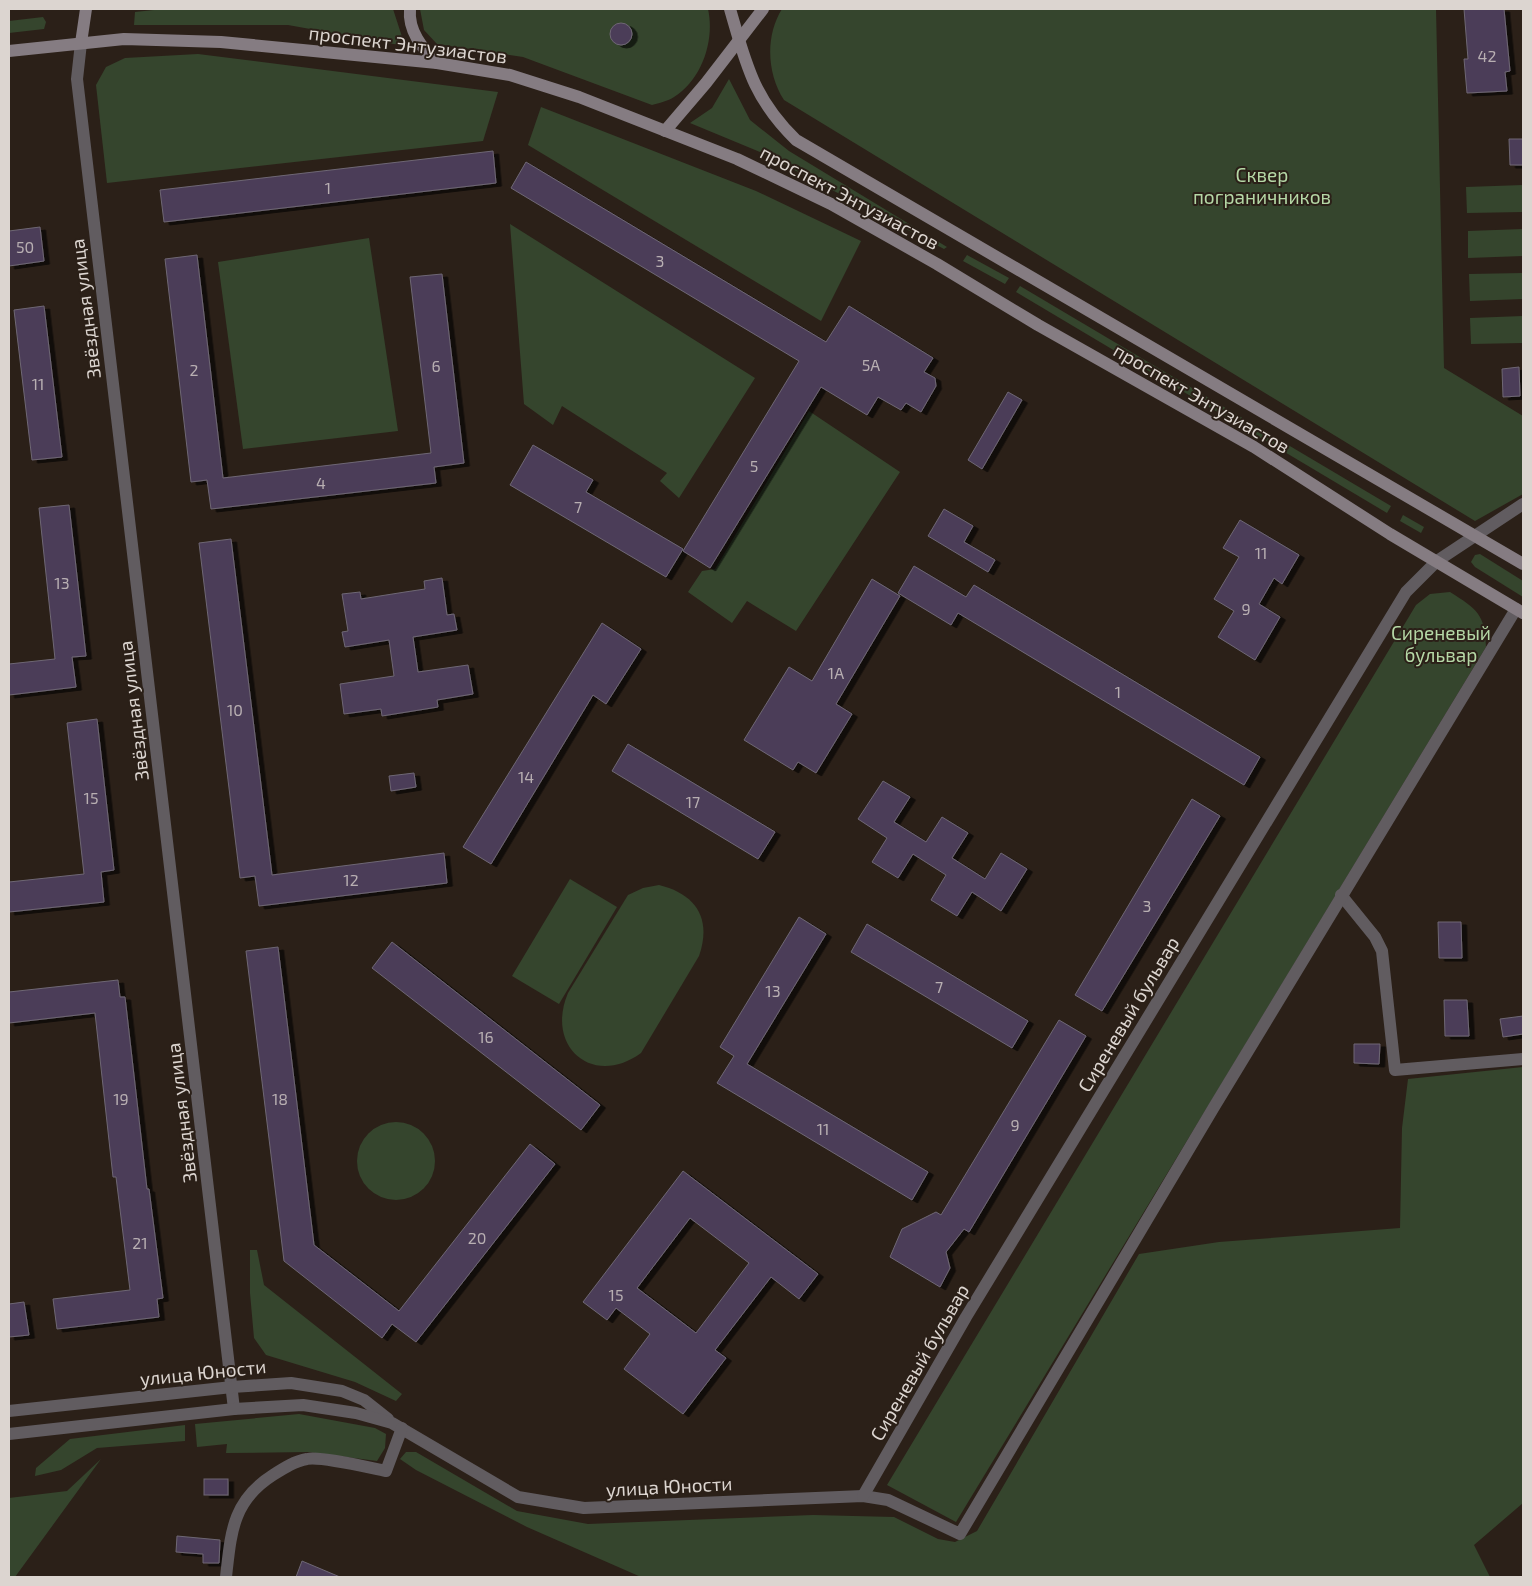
<svg xmlns="http://www.w3.org/2000/svg" width="1532" height="1586" viewBox="0 0 1532 1586" font-family="'Exo 2',sans-serif">
  <style>
    .green { fill: #35452d }
    .building { fill: #4c3d58; stroke: #6e6774; fill-rule: evenodd; filter: url(#shadow) }
    .lines { fill: none; stroke-linecap: round; stroke-linejoin: round }
    .street { stroke: #615c60; stroke-width: 12 }
    .secondary { stroke: #857c82; stroke-width: 12 }
    .labels { text-anchor: middle; dominant-baseline: central; stroke-width: 4; stroke-linejoin: round; paint-order: stroke }
    .number-label { font-size: 16px; fill: #b8afb2 }
    .street-label { font-size: 19px; fill: #dcd5d0; stroke: #2b2018 }
    .park-label { font-size: 19px; fill: #b5d8a6; stroke: #2b2018 }
  </style>
  <defs>
    <filter id="shadow"><feDropShadow dx="5.5" dy="3" stdDeviation="0" flood-color="#0009"/></filter>
  </defs>
  <rect width="100%" height="100%" fill="#2b2018"/>
  <!-- green -->
  <g class="green">
    <polygon points="163,9 393,9 405,46 288,25 134,25 135,12"/>
    <path d="M420 9H708C715 40 702 80 674 97 668 101 659 103 652 105L523 57 437 44 424 30Z"/>
    <path d="M782 9H1436L1444 368 1523 416V494L1475 521 784 100C767 74 765 36 782 9Z"/>
    <polygon points="43,17 46,22 44,29 9,33 9,21"/>
    <polygon points="198,54 498,92 483,141 107,183 96,85 106,67 125,58"/>
    <polygon points="729,79 750,120 789,151 947,247 944,249 760,152 690,123 712,108"/>
    <polygon points="541,107 756,191 861,241 821,321 528,145"/>
    <polygon points="1523,185 1523,212 1467,213 1466,187"/>
    <polygon points="510,224 755,378 679,498 660,481 667,473 562,406 553,425 524,404"/>
    <polygon points="1523,229 1523,256 1468,258 1468,231"/>
    <polygon points="369,238 398,431 243,449 218,262"/>
    <polygon points="967,255 1009,278 1005,284 963,261"/>
    <polygon points="1523,273 1523,299 1470,301 1469,274"/>
    <polygon points="1020,286 1391,506 1387,513 1016,292"/>
    <polygon points="1523,316 1523,343 1471,344 1470,318"/>
    <polygon points="809,411 900,472 796,631 747,601 732,623 688,592 702,571 715,569"/>
    <polygon points="1403,515 1424,527 1421,533 1400,521"/>
    <polygon points="1480,554 1523,581 1523,597 1475,567 1471,562 1475,555"/>
    <path d="M1450 592C1477 609 1485 614 1486 647L956 1522 887 1485 1416 605 1430 594Z"/>
    <polygon points="570,879 617,907 559,1004 512,976"/>
    <path d="M659 885C696 894 712 919 699 956L641 1053C593 1088 545 1047 568 993L628 895 643 888Z"/>
    <polygon points="1523,1067 1523,1503 1474,1545 1490,1577 641,1577 527,1527 416,1470 400,1459 406,1452 416,1452 517,1511 588,1524 813,1515 894,1517 938,1539 955,1542 977,1531 1139,1254 1219,1242 1400,1228 1402,1128 1408,1079"/>
    <circle cx="396" cy="1161" r="39"/>
    <polygon points="250,1250 257,1250 264,1285 402,1394 396,1401 355,1382 266,1355 254,1338 250,1293"/>
    <polygon points="299,1414 375,1428 386,1434 385,1448 377,1461 308,1452 226,1453 227,1444 197,1447 195,1424"/>
    <polygon points="185,1425 185,1441 97,1448 61,1470 35,1476 36,1468 70,1439"/>
    <polygon points="101,1459 15,1577 9,1577 9,1498 67,1491"/>
  </g>
  <!-- building -->
  <g class="building">
    <polygon points="1464,9 1504,9 1510,71 1505,72 1507,91 1467,93 1464,59 1468,59"/>
    <circle cx="621" cy="34" r="11"/>
    <polygon points="1509,139 1523,139 1523,165 1510,165"/>
    <polygon points="493,151 496,183 164,222 160,190"/>
    <polygon points="526,162 826,342 849,306 933,358 924,372 935,378 936,386 921,412 906,403 901,410 878,397 867,415 821,387 710,568 683,551 799,361 511,188"/>
    <polygon points="40,227 44,261 9,266 9,231"/>
    <polygon points="197,255 223,478 431,453 410,277 442,274 464,463 434,467 436,483 211,509 207,480 191,482 165,259"/>
    <polygon points="44,306 62,457 32,460 14,310"/>
    <polygon points="1519,367 1520,396 1503,397 1502,369"/>
    <polygon points="1008,392 1022,400 982,469 968,460"/>
    <polygon points="533,445 593,480 586,492 683,549 666,577 510,485"/>
    <polygon points="69,505 86,656 72,657 76,687 9,695 9,664 55,659 39,508"/>
    <polygon points="944,509 973,526 964,542 995,560 988,572 928,536"/>
    <polygon points="1240,520 1299,555 1282,584 1274,578 1259,604 1280,617 1255,660 1218,637 1234,611 1214,599 1239,557 1223,548"/>
    <polygon points="231,539 272,875 444,853 447,883 259,906 255,876 240,878 199,543"/>
    <polygon points="914,566 966,597 974,585 1260,757 1244,785 958,613 951,625 898,593"/>
    <polygon points="442,578 447,615 454,614 457,630 413,637 418,672 468,665 473,694 437,700 438,707 382,716 381,709 344,714 340,684 394,676 389,640 345,647 342,632 348,631 342,594 360,592 361,599 405,592 425,589 424,581"/>
    <polygon points="872,579 900,596 836,704 852,714 816,773 798,762 793,770 744,740 789,667 812,681"/>
    <polygon points="602,623 641,649 606,704 593,695 491,864 463,847"/>
    <polygon points="97,719 114,870 101,872 104,902 9,912 9,882 84,874 67,723"/>
    <polygon points="628,744 775,832 758,859 612,771"/>
    <polygon points="414,773 416,787 391,791 389,776"/>
    <polygon points="883,781 910,797 894,822 926,842 942,817 968,833 952,858 985,879 1001,853 1027,869 1001,911 972,892 957,916 931,900 946,875 913,854 898,878 872,862 887,838 858,819"/>
    <polygon points="1192,799 1220,816 1102,1011 1075,995"/>
    <polygon points="799,917 826,934 747,1064 928,1172 912,1200 717,1083 734,1056 720,1047"/>
    <polygon points="1438,922 1461,922 1462,958 1439,958"/>
    <polygon points="867,924 1028,1021 1012,1048 851,952"/>
    <polygon points="392,942 600,1105 581,1130 372,968"/>
    <polygon points="278,947 314,1245 399,1311 530,1144 555,1164 416,1342 392,1324 382,1338 284,1261 246,951"/>
    <polygon points="118,980 120,997 125,997 147,1189 149,1189 163,1298 157,1299 159,1317 57,1329 53,1299 130,1290 116,1177 113,1177 95,1013 9,1023 9,992"/>
    <polygon points="1444,1000 1467,1000 1469,1036 1445,1036"/>
    <polygon points="1523,1016 1523,1034 1503,1037 1500,1019"/>
    <polygon points="1059,1020 1086,1036 969,1232 964,1229 946,1252 950,1268 940,1287 890,1257 902,1229 936,1212 941,1215"/>
    <polygon points="1354,1044 1380,1044 1379,1064 1354,1063"/>
    <path d="M683 1171 818 1274 799 1299 771 1277 715 1350 726 1358 683 1414 624 1369 650 1334 616 1308 607 1320 583 1302ZM690 1218 749 1263 696 1333 637 1288Z"/>
    <polygon points="24,1302 29,1335 9,1337 9,1304"/>
    <rect x="204" y="1479" width="24" height="16"/>
    <polygon points="177,1536 220,1540 219,1563 203,1563 203,1554 176,1552"/>
    <polygon points="302,1561 340,1577 296,1577"/>
  </g>
  <g class="lines">
    <!-- street -->
    <g class="street">
      <polyline points="81,43 77,79 234,1409"/>
      <polyline points="1341,895 1375,937 1382,951 1395,1070 1523,1059"/>
      <polyline points="9,1411 232,1387 291,1383 342,1391 364,1400 388,1419"/>
      <polyline points="9,1434 234,1409 303,1405 356,1413 392,1423 518,1497 584,1508 863,1496 888,1500 960,1534 1214,1107 1516,609"/>
      <polyline points="863,1496 966,1317 1406,592 1437,561 1523,504"/>
      <path d="M226 1577C231 1533 232 1501 273 1475 284 1468 295 1461 307 1459 321 1456 370 1468 386 1471L402 1428"/>
    </g>
    <!-- secondary -->
    <g class="secondary">
      <path d="M410 9C408 31 422 48 437 63"/>
      <path d="M730 9C746 64 753 98 796 140L1523 564"/>
      <polyline points="81,43 86,9"/>
      <polyline points="9,51 124,39 221,42 437,63 510,75 579,97 737,159 831,204 937,264 1038,325 1254,447 1390,534 1523,613"/>
      <polyline points="665,131 706,83 763,9"/>
    </g>
  </g>
  <g class="labels">
    <!-- number labels -->
    <g class="number-label">
      <text x="1487" y="55">42</text>
      <text x="328" y="187">1</text>
      <text x="25" y="246">50</text>
      <text x="660" y="260">3</text>
      <text x="871" y="364">5А</text>
      <text x="436" y="365">6</text>
      <text x="194" y="369">2</text>
      <text x="38" y="383">11</text>
      <text x="754" y="465">5</text>
      <text x="321" y="482">4</text>
      <text x="578" y="506">7</text>
      <text x="1261" y="552">11</text>
      <text x="62" y="582">13</text>
      <text x="1246" y="608">9</text>
      <text x="836" y="672">1А</text>
      <text x="1118" y="691">1</text>
      <text x="235" y="709">10</text>
      <text x="526" y="776">14</text>
      <text x="91" y="797">15</text>
      <text x="693" y="801">17</text>
      <text x="351" y="879">12</text>
      <text x="1147" y="905">3</text>
      <text x="939" y="986">7</text>
      <text x="773" y="990">13</text>
      <text x="486" y="1036">16</text>
      <text x="121" y="1098">19</text>
      <text x="280" y="1098">18</text>
      <text x="1015" y="1124">9</text>
      <text x="823" y="1128">11</text>
      <text x="477" y="1237">20</text>
      <text x="140" y="1242">21</text>
      <text x="616" y="1294">15</text>
    </g>
    <!-- street labels -->
    <g class="street-label">
      <text transform="translate(408 44) rotate(7)">проспект Энтузиастов</text>
      <text transform="translate(850 197) rotate(28)">проспект Энтузиастов</text>
      <text transform="translate(85 309) rotate(-97)">Звёздная улица</text>
      <text transform="translate(1202 398) rotate(30)">проспект Энтузиастов</text>
      <text transform="translate(133 711) rotate(-97)">Звёздная улица</text>
      <text transform="translate(1128 1014) rotate(-59)">Сиреневый бульвар</text>
      <text transform="translate(181 1113) rotate(-97)">Звёздная улица</text>
      <text transform="translate(919 1362) rotate(-60)">Сиреневый бульвар</text>
      <text transform="translate(203 1372) rotate(-6)">улица Юности</text>
      <text transform="translate(669 1486) rotate(-3)">улица Юности</text>
    </g>
    <!-- park labels -->
    <g class="park-label">
      <text x="1262" y="174">Сквер<tspan x="1262" dy="22">пограничников</tspan></text>
      <text x="1441" y="632">Сиреневый<tspan x="1441" dy="22">бульвар</tspan></text>
    </g>
  </g>
  <!-- border -->
  <rect width="1532" height="1586" fill="none" stroke="#dcd5d0" stroke-width="20"/>
</svg>
